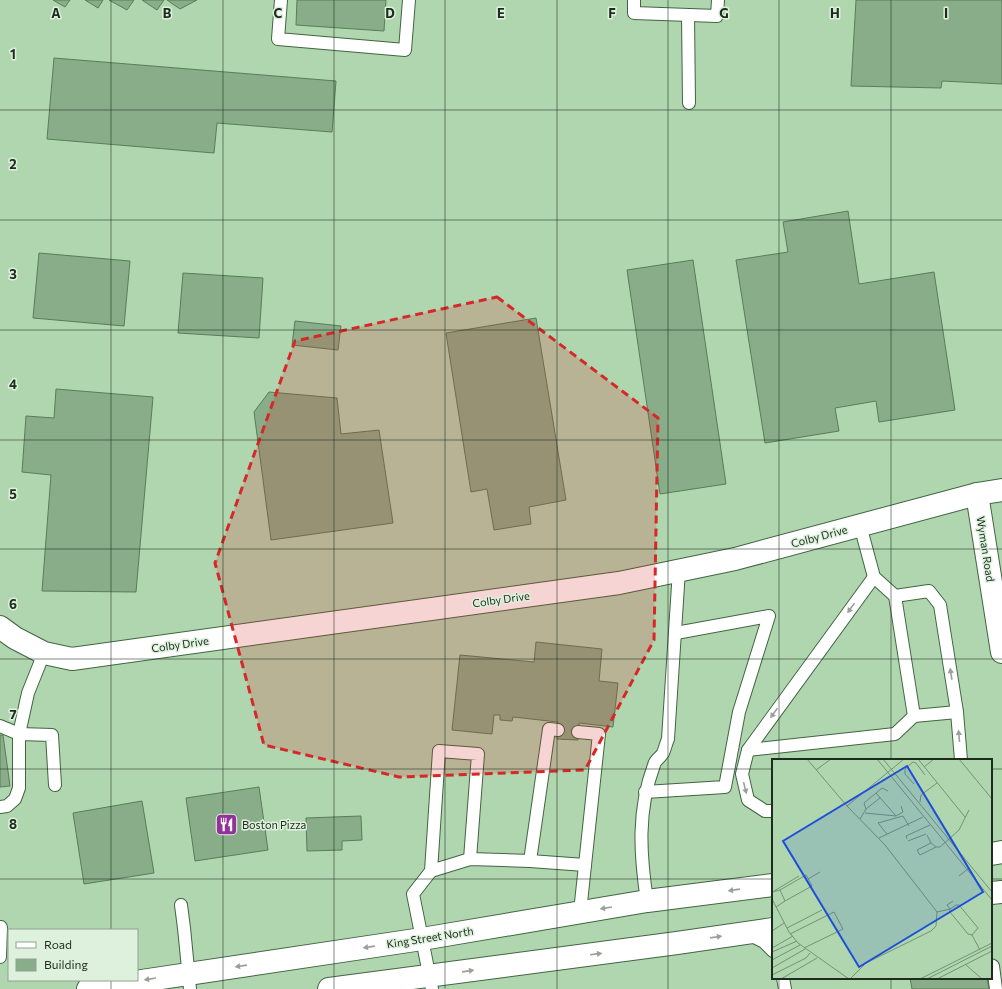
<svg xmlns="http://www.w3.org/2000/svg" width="1002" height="989" viewBox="0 0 1002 989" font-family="Commissioner,sans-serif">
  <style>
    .building { fill: #88ad88; stroke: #597c59 }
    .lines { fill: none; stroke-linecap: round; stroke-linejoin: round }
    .lane-casing { stroke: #426442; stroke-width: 14 }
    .street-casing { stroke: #426442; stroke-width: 24 }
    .secondary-casing { stroke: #426442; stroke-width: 24 }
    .lane { stroke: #fff; stroke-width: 12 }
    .street { stroke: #fff; stroke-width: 22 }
    .secondary { stroke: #fff; stroke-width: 22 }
    .oneway { fill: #9aa09a }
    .marked { fill: #d62828; fill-opacity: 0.2; stroke: #d62828; stroke-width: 3; stroke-dasharray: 8 5; stroke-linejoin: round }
    .grid { fill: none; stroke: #1e2c1e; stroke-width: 1; stroke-opacity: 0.55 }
    .labels { text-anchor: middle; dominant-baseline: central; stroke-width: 3; stroke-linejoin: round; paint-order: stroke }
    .street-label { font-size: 11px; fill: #1e2c1e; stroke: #ddf1dd }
    .poi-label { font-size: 11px; fill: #1e2c1e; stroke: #ddf1dd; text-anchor: start }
    .inset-road { fill: none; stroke: #759275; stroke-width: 1 }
    .view { fill: #1d4ed8; fill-opacity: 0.15; stroke: #1d4ed8; stroke-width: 2 }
    .inset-edge { fill: none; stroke: #1e2c1e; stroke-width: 2 }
    .grid-label { font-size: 13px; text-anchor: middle; font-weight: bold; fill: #1e2c1e; stroke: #ddf1dd; stroke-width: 3; stroke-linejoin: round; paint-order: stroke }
  </style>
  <rect width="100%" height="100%" fill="#afd6af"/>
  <!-- building -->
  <g class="building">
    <polygon points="53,0 70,0 65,7"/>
    <polygon points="85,0 103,0 98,8"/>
    <polygon points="109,0 134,0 127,10"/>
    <polygon points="142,0 164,0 157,10"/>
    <polygon points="167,0 197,0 180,9"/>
    <polygon points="297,0 386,0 384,31 296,25"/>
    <polygon points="856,0 1002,0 1002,84 942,81 941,88 851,86"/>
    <polygon points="54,58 336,81 332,132 217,123 214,153 47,139"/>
    <polygon points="848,211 859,284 934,272 955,410 879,422 876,401 835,408 839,431 765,443 736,260 788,252 783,222"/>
    <polygon points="39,253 130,261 124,326 33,318"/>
    <polygon points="693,260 726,484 660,494 627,270"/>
    <polygon points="183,273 263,278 259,338 178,333"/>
    <polygon points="536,318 566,500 529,507 531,524 494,530 487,489 471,492 446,333"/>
    <polygon points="295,321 341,326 338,350 292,345"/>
    <polygon points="56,389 153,397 136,592 42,591 51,475 22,472 26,416 54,418"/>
    <polygon points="269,392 337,398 341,434 379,430 393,523 271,540 254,412"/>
    <polygon points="536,642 602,649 599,681 618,683 613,727 579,723 578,740 557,739 558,722 513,717 512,721 500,720 500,715 494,715 492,734 452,730 460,655 534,662"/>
    <polygon points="0,735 3,735 10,786 0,787"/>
    <polygon points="259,787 268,850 195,861 186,798"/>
    <polygon points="142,801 154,873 84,884 73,813"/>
    <polygon points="361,816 362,840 342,841 342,850 307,851 306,818"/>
    <polygon points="910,978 987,978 989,989 912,989"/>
  </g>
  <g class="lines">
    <defs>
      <g id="lane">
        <polyline points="281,0 278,39 405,50 409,0"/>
        <polyline points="634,0 634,13 717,16 718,0"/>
        <polyline points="688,15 689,103"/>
        <polyline points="860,525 874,577 895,596 914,716"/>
        <polyline points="895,596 929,591 940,605 957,712 961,760"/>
        <polyline points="0,726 19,734 52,735 55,785"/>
        <polyline points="558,730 549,729 530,861 585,865"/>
        <polyline points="578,732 599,734 580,912"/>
        <polyline points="748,750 895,734 914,716 957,712"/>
        <polyline points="645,792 725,787 739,712 769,616 676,633"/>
        <polyline points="0,807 7,806 15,799 19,788 19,734 28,693 44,653"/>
        <polyline points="773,811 765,811 748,800 742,774 748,750 874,577"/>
        <polyline points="470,859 431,871 439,751 478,754 470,859 530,861"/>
        <polyline points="431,871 413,894 432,989"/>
        <path d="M647 901C640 854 637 811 654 765 655 760 660 758 663 753 665 749 666 743 668 739L679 570"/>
        <polyline points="181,905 184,928 190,989"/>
        <polyline points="748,934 764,942 773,951"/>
        <polyline points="0,957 1,927"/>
        <polyline points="991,965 993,966 996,989"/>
        <polyline points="783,978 785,989"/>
      </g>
      <g id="street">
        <polyline points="977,494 1002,652"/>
        <polyline points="0,627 15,638 44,653 72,659 619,583 735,559 977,494 1002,490"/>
      </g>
      <g id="secondary">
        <polyline points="991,854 1002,852"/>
        <polyline points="991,893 1002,892"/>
        <polyline points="88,989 422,939 647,901 773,885"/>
        <polyline points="329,989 677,943 773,929"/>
      </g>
    </defs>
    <!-- lane casing -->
    <use href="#lane" class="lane-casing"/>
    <!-- street casing -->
    <use href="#street" class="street-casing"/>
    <!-- secondary casing -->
    <use href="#secondary" class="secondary-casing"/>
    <!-- lane -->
    <use href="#lane" class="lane"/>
    <!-- street -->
    <use href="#street" class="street"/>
    <!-- secondary -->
    <use href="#secondary" class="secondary"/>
  </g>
  <!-- one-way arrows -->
  <defs><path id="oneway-solid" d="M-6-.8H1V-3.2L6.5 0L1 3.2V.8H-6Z"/></defs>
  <g class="oneway">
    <use href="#oneway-solid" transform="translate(851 608) rotate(126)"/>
    <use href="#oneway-solid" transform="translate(951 674) rotate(-99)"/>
    <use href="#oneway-solid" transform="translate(774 713) rotate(126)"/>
    <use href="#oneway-solid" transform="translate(959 736) rotate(-95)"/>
    <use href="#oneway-solid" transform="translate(745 788) rotate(76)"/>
    <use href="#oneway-solid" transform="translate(734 890) rotate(172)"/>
    <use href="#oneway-solid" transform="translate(606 908) rotate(171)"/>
    <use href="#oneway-solid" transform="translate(716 937) rotate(-8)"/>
    <use href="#oneway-solid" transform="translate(369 947) rotate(172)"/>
    <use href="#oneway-solid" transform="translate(596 954) rotate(-7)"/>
    <use href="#oneway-solid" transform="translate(241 966) rotate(172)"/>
    <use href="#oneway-solid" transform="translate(468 971) rotate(-8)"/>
    <use href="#oneway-solid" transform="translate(150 979) rotate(171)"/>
  </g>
  <!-- marked area -->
  <path class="marked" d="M497 297 658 418 654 640 585 770 399 777 264 745 215 563 295 341Z"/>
  <!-- grid -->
  <path class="grid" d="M111 0V930M223 0V989M334 0V989M445 0V989M557 0V989M668 0V989M779 0V760M891 0V760M0 110H1002M0 220H1002M0 330H1002M0 440H1002M0 549H1002M0 659H1002M0 769H773M991 769H1002M0 879H773M991 879H1002M779 978V989M891 978V989M111 980V989"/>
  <!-- icons -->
  <defs>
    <symbol id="restaurant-square" viewBox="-11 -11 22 22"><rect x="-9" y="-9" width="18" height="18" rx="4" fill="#93329a" stroke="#ddf1dd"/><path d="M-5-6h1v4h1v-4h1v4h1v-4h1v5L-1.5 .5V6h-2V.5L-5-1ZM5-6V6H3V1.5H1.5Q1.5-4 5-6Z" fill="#fff"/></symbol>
  </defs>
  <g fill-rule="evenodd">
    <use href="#restaurant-square" x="214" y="812" width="25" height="25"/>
  </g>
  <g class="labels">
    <!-- street labels -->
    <g class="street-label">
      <text transform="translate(819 536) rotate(-15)">Colby Drive</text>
      <text transform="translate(986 549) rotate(81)">Wyman Road</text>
      <text transform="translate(501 599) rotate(-8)">Colby Drive</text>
      <text transform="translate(180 644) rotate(-8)">Colby Drive</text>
      <text transform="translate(430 937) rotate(-9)">King Street North</text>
    </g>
    <!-- poi labels -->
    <g class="poi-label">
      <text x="242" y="824">Boston Pizza</text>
    </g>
  </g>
  <!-- overview -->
  <g transform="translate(772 759)">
    <rect width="220" height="220" fill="#afd6af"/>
    <path class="inset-road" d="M35 0 75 47 113 86 165 153 164 167 159 172 94 204 78 220M105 0 220 141M111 0 220 133M146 0 193 58M187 0 220 40M152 8 162 0M44 11 59 0M142 25 133 15V10L141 3 144 4 153 16M104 34 124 57M148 43 149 36 165 24M75 47 132 0M94 50 92 44 110 29 116 32M93 54 124 57 131 53 129 47M88 60 94 50 108 39M115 75 106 64 131 57 137 67M155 76 159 84 145 91 148 96 164 88 159 84M107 79 151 58M135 80 134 77 158 66M136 82 154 75M164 88H168L187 71 197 51M187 117 197 109M36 120 48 113M8 131 34 116 40 127 13 142M2 132 27 117M0 133 8 131 13 142 4 148M0 140 17 173 26 184 77 220M165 153 178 150 184 146H187L206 169 200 176 196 175 178 153V150L175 146 181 142M15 169 50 151M0 172 12 164M18 175 62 153 71 170 32 189M200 176 208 191M0 189 21 177M0 193 25 182M0 201 28 186M193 205 210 220M0 209 33 190M0 216 34 199 38 194M9 220 45 199M148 220 220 184M155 220 220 187M165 220 220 192"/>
    <path class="view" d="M135 7 211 133 87 208 11 82Z"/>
    <rect width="220" height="220" class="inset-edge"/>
  </g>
  <g class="grid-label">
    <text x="56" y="18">A</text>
    <text x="167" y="18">B</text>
    <text x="278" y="18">C</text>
    <text x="390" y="18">D</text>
    <text x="501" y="18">E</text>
    <text x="612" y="18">F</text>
    <text x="724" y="18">G</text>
    <text x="835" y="18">H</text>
    <text x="946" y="18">I</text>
    <text x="13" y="59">1</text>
    <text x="13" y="169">2</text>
    <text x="13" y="279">3</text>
    <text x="13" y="389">4</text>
    <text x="13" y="499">5</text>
    <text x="13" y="609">6</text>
    <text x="13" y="719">7</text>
    <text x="13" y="829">8</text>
  </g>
  <!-- legend -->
  <rect x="8" y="929" width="130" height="52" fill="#ddf1dd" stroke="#91a291"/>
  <rect x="16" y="942" width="20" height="6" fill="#ffffff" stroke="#91a291"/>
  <text x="44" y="949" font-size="12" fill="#1e2c1e">Road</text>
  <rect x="16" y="959" width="20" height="12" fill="#88ad88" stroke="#91a291"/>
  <text x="44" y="969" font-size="12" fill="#1e2c1e">Building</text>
</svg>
